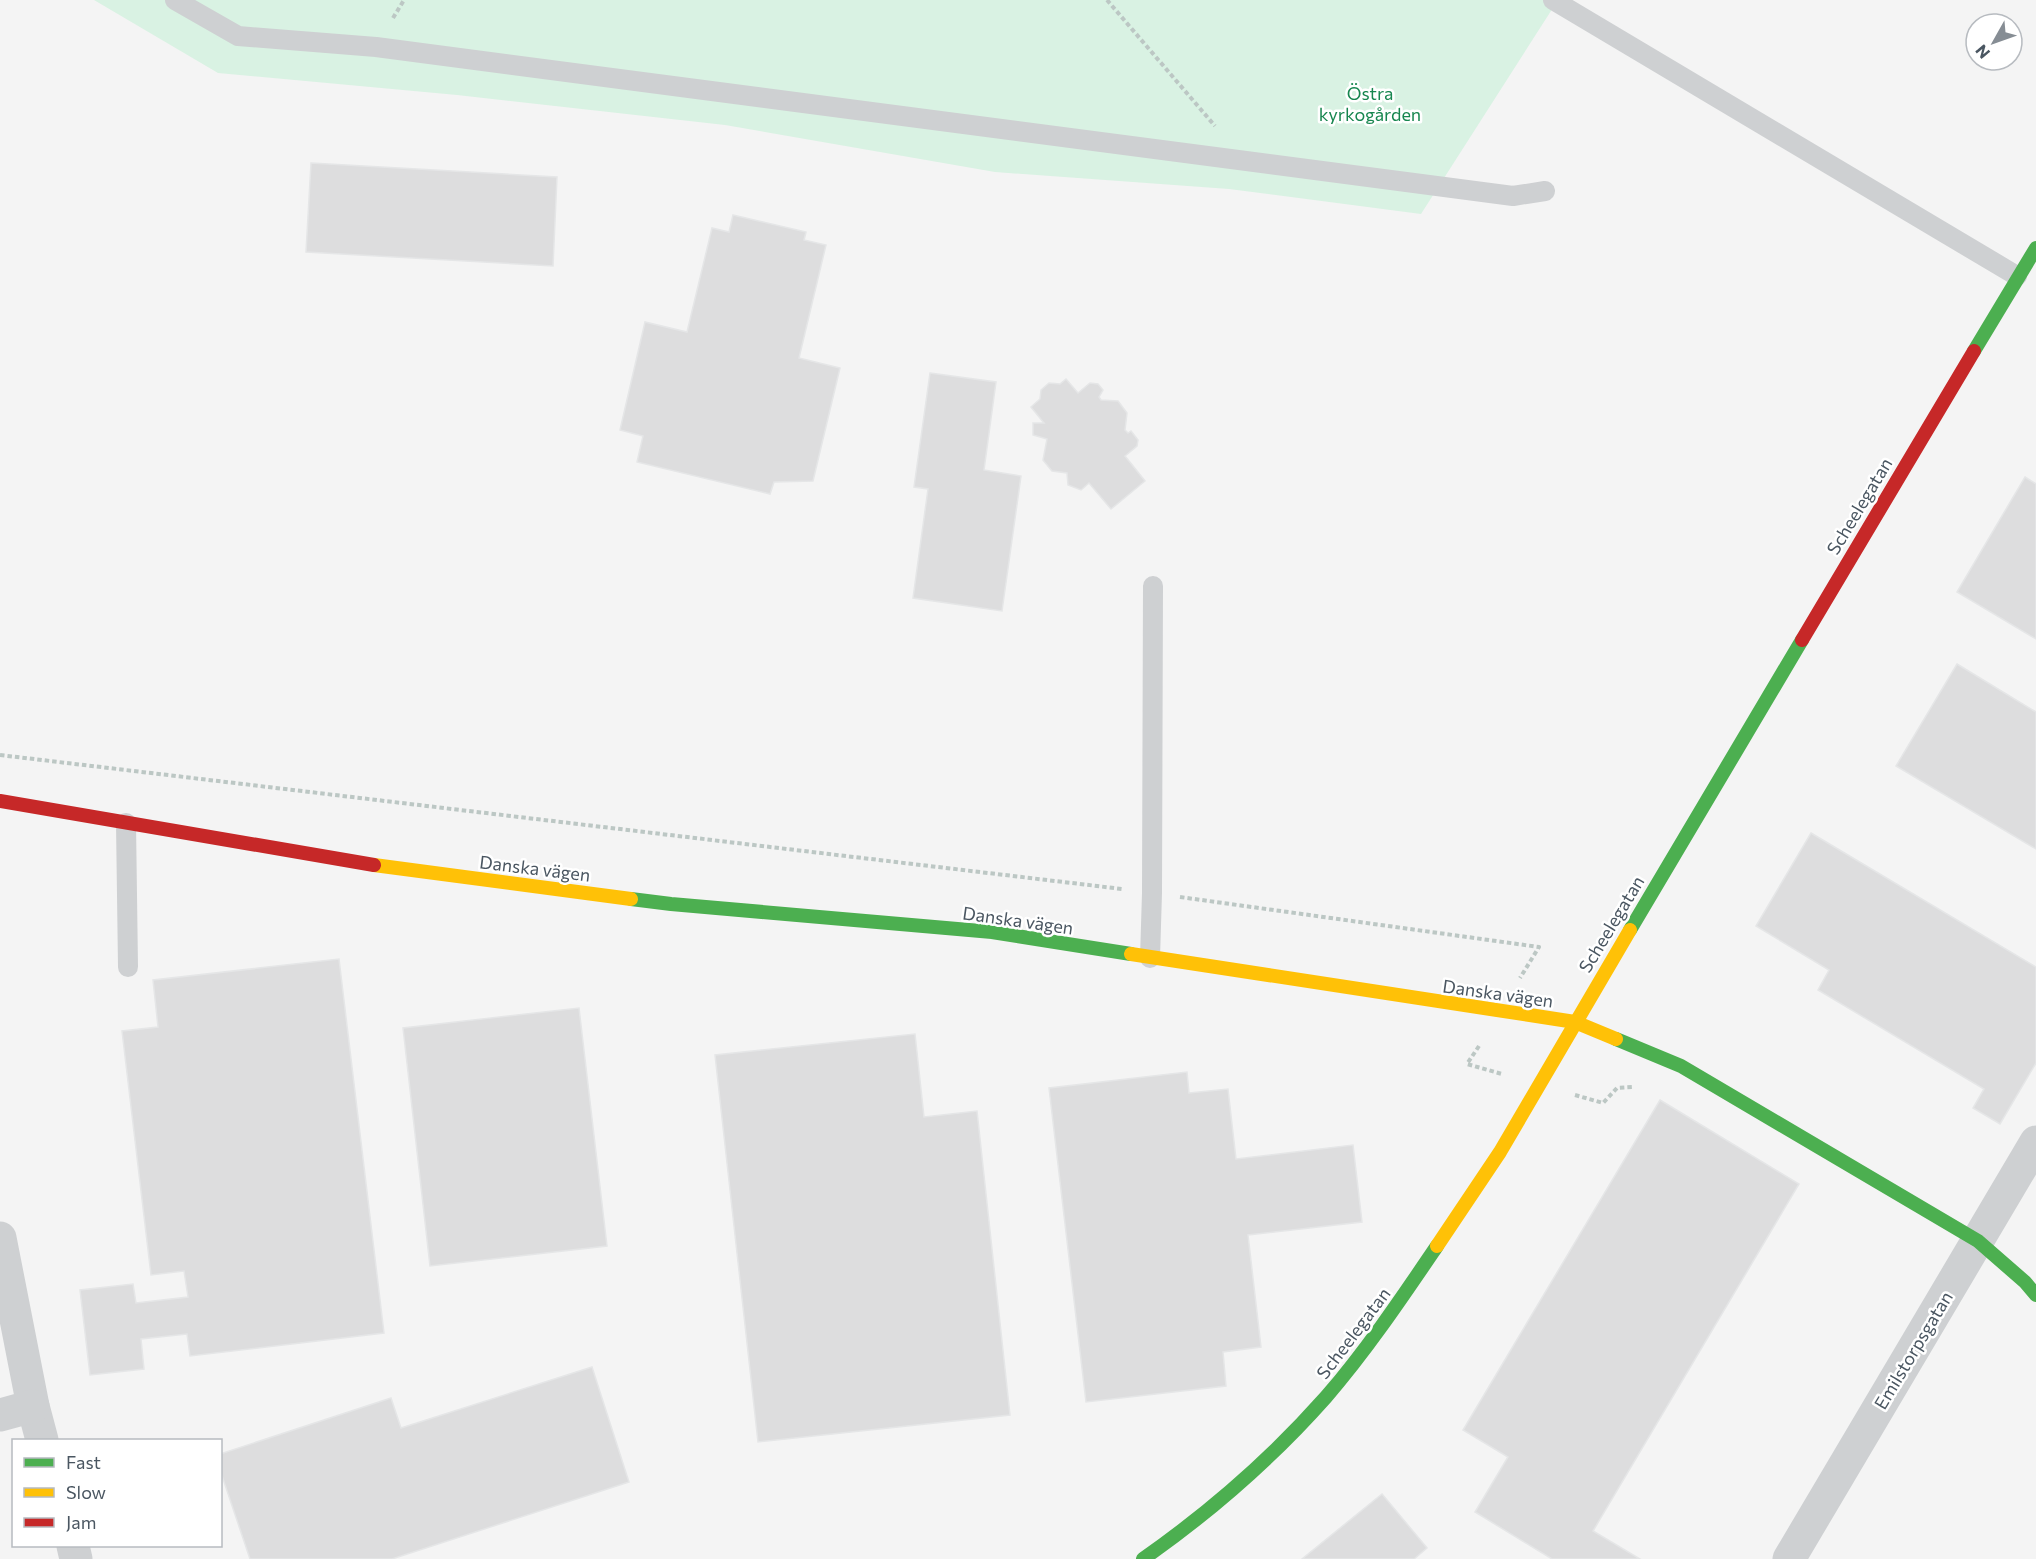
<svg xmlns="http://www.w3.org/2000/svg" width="2036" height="1559" viewBox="0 0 2036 1559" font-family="Commissioner,sans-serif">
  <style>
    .green { fill: #d9f2e3 }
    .building { fill: #ddddde; stroke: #e5e6e7; stroke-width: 1.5 }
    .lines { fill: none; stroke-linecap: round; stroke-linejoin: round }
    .path { stroke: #bcc7c4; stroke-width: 4; stroke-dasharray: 4.5 3; stroke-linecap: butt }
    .lane { stroke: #ced0d2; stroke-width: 20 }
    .street { stroke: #ced0d2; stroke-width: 33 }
    .fast { stroke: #4caf50; stroke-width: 14 }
    .slow { stroke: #ffc107; stroke-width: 14 }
    .jam { stroke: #c62828; stroke-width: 14 }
    .labels { text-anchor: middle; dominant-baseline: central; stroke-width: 5; stroke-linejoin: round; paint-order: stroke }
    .park-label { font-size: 18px; fill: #17864f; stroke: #fff }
    .street-label { font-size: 18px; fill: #4a5661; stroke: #fff }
  </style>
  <rect width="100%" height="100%" fill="#f4f4f4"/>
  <!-- green -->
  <polygon class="green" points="94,0 1558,0 1421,214 1229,189 995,172 725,125 457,95 218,73"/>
  <!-- building -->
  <g class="building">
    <polygon points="311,163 557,177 553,266 306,252"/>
    <polygon points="733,215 806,232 804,240 826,245 799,358 840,368 813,481 774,482 770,494 637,462 643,436 620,430 645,322 687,332 712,228 729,232"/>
    <polygon points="930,373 996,382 984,470 1021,476 1002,611 913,598 928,489 914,487"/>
    <polygon points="1066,379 1078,393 1090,383 1098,384 1103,390 1099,397 1101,400 1118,401 1127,413 1125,430 1128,433 1131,431 1138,440 1137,446 1125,456 1145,481 1111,509 1089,483 1081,490 1068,485 1067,473 1052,471 1043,460 1047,439 1033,435 1033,423 1044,423 1031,407 1040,399 1041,390 1049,383 1060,384"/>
    <polygon points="2025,477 2036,484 2036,639 1957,592"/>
    <polygon points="1957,664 2036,712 2036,849 1896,766"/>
    <polygon points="1811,833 2036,967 2036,1063 2000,1124 1973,1108 1984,1089 1818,990 1829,970 1756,926"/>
    <polygon points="339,959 384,1333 190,1356 187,1334 141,1339 144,1369 90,1375 80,1290 133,1284 136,1303 188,1297 184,1271 151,1275 122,1031 158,1027 153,980"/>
    <polygon points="579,1008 607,1246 430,1266 403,1028"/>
    <polygon points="915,1034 924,1117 977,1111 1010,1415 758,1442 715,1055"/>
    <polygon points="1187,1072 1189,1093 1228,1089 1236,1159 1353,1145 1362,1222 1248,1235 1261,1347 1223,1352 1226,1386 1086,1402 1049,1088"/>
    <polygon points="1660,1100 1799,1184 1593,1531 1640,1559 1552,1559 1475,1512 1508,1457 1463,1430"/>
    <polygon points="592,1367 629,1482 392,1559 250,1559 220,1470 220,1454 391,1398 401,1428"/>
    <polygon points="1382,1494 1427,1548 1414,1559 1302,1559"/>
  </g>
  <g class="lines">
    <!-- path -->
    <g class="path">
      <polyline points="1107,0 1215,126"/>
      <polyline points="393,18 404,0"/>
      <polyline points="0,755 1122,889"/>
      <polyline points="1180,897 1539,947 1520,978"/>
      <polyline points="1479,1046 1467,1064 1502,1074"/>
      <polyline points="1575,1095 1603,1103 1617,1088 1633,1087"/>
    </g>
    <!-- lane -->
    <g class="lane">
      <polyline points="175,0 238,36 376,47 1513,196 1545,191"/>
      <polyline points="1553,0 2017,276"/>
      <polyline points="126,823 128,967"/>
      <polyline points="1150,958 1152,893 1153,586"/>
    </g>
    <!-- street -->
    <g class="street">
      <polyline points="0,1238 33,1406 42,1440"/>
      <polyline points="0,1415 33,1406"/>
      <polyline points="73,1546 76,1559"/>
      <polyline points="1789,1559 2036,1142"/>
    </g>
    <!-- fast -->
    <g class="fast">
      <polyline points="1974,351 2036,248"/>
      <polyline points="631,899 671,904 992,932 1131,954"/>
      <polyline points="1630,930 1802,640"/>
      <polyline points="1616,1039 1681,1066 1978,1241 2025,1282 2036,1295"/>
      <path d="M1143 1559C1210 1512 1272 1458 1326 1397 1366 1351 1403 1296 1437 1246"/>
    </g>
    <!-- slow -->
    <g class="slow">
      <polyline points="374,865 631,899"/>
      <polyline points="1131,954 1575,1022 1616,1039"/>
      <polyline points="1437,1246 1500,1152 1630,930"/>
    </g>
    <!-- jam -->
    <g class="jam">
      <polyline points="1802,640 1974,351"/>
      <polyline points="0,801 374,865"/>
    </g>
  </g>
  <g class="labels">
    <!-- park labels -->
    <g class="park-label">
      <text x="1370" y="93">Östra<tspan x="1370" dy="21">kyrkogården</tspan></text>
    </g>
    <!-- street labels -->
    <g class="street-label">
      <text transform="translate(1859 506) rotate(-59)">Scheelegatan</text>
      <text transform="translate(535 868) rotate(7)">Danska vägen</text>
      <text transform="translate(1018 920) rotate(8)">Danska vägen</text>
      <text transform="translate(1611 924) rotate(-59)">Scheelegatan</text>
      <text transform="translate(1498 993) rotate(8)">Danska vägen</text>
      <text transform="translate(1353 1333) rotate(-53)">Scheelegatan</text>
      <text transform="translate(1913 1350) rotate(-59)">Emilstorpsgatan</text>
    </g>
  </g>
  <!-- legend -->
  <rect x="12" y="1439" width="210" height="108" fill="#ffffff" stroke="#b7bbc0" stroke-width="1.5"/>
  <rect x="24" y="1458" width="30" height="9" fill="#4caf50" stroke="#b7bbc0" stroke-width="1.5"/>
  <text x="66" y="1469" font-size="18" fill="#4a5661">Fast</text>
  <rect x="24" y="1488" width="30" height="9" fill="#ffc107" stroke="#b7bbc0" stroke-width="1.5"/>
  <text x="66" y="1499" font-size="18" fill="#4a5661">Slow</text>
  <rect x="24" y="1518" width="30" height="9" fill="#c62828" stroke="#b7bbc0" stroke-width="1.5"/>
  <text x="66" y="1529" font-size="18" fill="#4a5661">Jam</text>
  <!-- north arrow -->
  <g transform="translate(1994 42) rotate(230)"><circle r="28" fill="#ffffff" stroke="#b7bbc0" stroke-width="1.5"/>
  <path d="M0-4.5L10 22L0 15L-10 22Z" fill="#868d94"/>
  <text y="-9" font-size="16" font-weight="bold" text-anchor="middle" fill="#4a5661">N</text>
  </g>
</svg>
